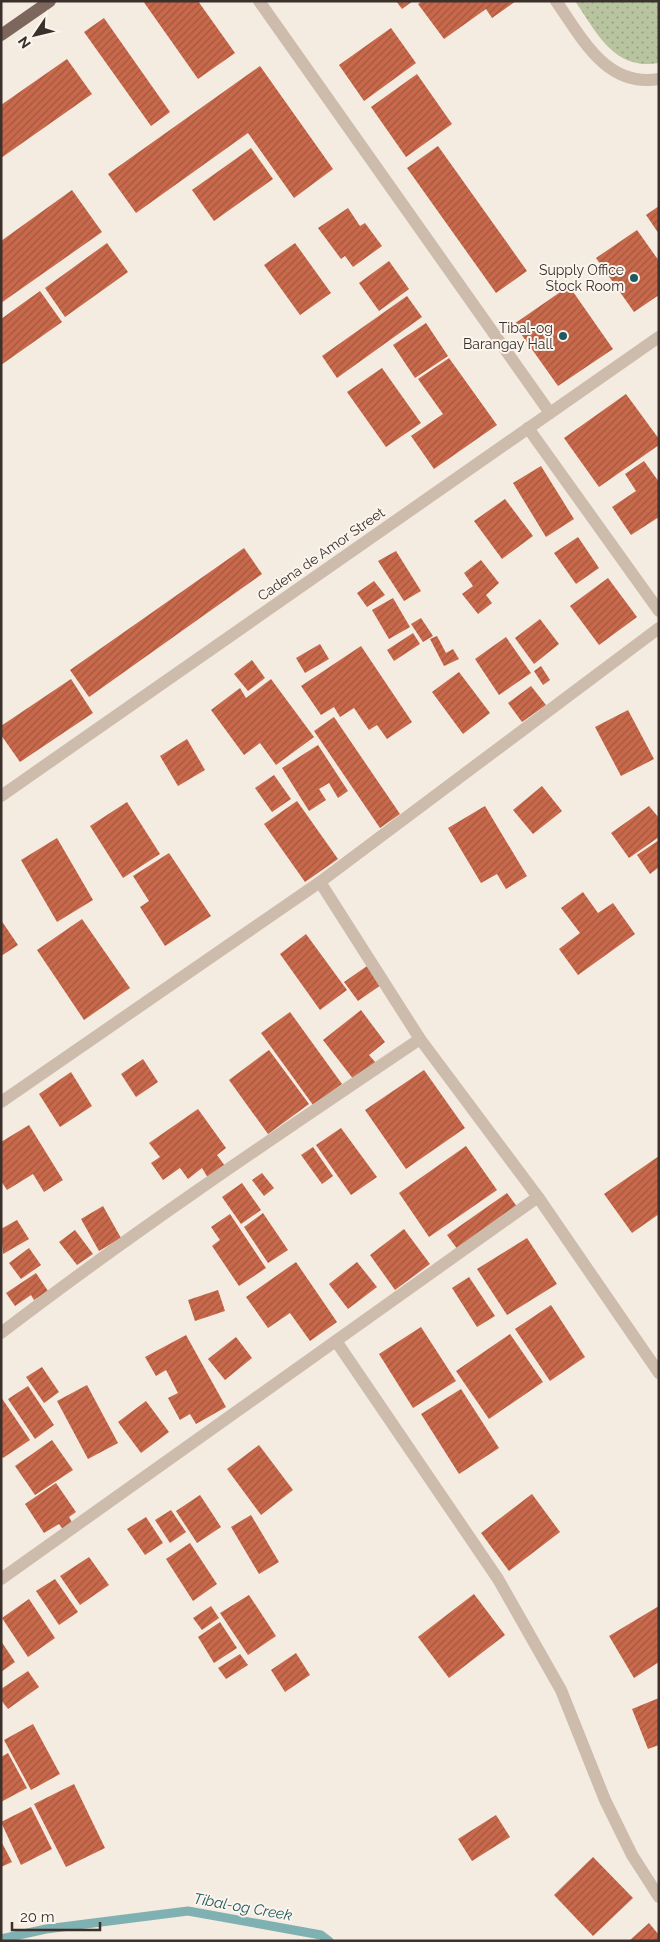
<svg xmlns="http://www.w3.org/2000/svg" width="660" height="1942" viewBox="0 0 660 1942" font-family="Raleway,sans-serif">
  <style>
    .park { fill: url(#park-dots) }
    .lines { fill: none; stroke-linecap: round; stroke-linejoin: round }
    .stream { stroke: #7fb0b2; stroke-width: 9 }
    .building { fill: url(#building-hatch) }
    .service { stroke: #cdbbac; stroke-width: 12 }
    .minor { stroke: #cdbbac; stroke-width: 12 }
    .primary { stroke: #7d675c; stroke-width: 12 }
    .poi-dot { fill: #1f5a5e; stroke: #fbf5ee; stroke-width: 2 }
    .labels { text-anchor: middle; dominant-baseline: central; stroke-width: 4; stroke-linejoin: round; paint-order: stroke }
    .poi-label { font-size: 14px; fill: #3b302b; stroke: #fbf5ee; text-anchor: end }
    .street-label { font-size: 14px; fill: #3b302b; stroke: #fbf5ee }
    .water-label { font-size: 15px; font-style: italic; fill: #1f5a5e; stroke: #fbf5ee }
  </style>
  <defs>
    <pattern id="park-dots" width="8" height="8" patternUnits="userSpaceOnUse" patternTransform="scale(1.25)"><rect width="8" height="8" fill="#b8c4a0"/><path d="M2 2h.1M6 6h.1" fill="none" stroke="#97a083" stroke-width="1.8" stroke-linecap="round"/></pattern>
    <pattern id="building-hatch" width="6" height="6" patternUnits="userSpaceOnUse" patternTransform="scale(1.25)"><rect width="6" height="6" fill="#c8694b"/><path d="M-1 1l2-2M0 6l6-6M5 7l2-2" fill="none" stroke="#a4573f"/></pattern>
  </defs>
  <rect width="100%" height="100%" fill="#f4ebe1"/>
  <!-- park -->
  <path class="park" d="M575 1H659V63C614 71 597 33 575 1Z"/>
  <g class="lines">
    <!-- stream -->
    <polyline class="stream" points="1,1939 46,1929 188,1911 321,1935 329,1941"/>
  </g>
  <!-- building -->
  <g class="building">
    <polygon points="143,1 198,1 235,53 198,79"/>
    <polygon points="396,1 413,1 402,9"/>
    <polygon points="422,1 516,1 492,18 486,9 444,39 418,4"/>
    <polygon points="104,18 170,112 151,126 84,32"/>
    <polygon points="391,28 416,63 364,101 339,65"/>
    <polygon points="67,59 92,94 1,158 1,105"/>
    <polygon points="260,66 333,169 294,198 248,133 136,213 108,174"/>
    <polygon points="417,74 452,124 406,157 371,107"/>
    <polygon points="438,146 527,271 496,293 407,168"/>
    <polygon points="251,148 273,179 214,221 192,190"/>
    <polygon points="72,190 102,232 1,303 1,241"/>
    <polygon points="659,206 659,234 646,215"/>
    <polygon points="348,208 360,226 365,223 382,246 353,267 345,256 341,259 318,228"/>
    <polygon points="637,230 659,261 659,295 634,312 596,258"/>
    <polygon points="107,243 128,272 65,317 45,288"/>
    <polygon points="295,243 331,293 300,315 264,265"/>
    <polygon points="389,261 409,289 379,311 359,283"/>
    <polygon points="569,286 613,349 558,386 514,324"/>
    <polygon points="40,291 62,322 1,365 1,319"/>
    <polygon points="407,296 422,317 337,378 322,356"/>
    <polygon points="426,323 448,356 415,378 393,345"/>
    <polygon points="449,358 497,425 434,469 411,436 443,414 418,379"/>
    <polygon points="382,368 421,423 386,447 347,392"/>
    <polygon points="626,394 659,439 659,445 599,487 564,438"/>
    <polygon points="644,461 659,482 659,517 631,535 612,507 636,491 625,474"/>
    <polygon points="541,466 574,519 546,537 513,483"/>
    <polygon points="505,499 533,536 502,559 474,521"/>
    <polygon points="578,537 599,568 576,584 554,553"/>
    <polygon points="244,548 262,574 89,697 70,670"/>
    <polygon points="396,551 421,591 404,601 378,561"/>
    <polygon points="481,560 499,583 486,595 492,603 478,614 462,594 473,586 464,573"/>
    <polygon points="608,578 637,617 599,645 570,606"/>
    <polygon points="374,581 385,595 367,607 357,593"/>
    <polygon points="393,598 410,627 389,639 372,610"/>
    <polygon points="421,618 433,636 423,642 411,624"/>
    <polygon points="540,619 559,644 534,664 515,638"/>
    <polygon points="413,633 420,644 394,661 387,650"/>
    <polygon points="437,636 446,653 453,649 459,659 444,666 430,639"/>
    <polygon points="506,637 531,673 499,695 475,659"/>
    <polygon points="320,644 329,659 305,673 296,658"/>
    <polygon points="361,646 412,722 387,739 377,725 369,730 354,708 340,717 334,707 321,715 301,686"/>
    <polygon points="252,660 265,678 248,691 234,674"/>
    <polygon points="541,666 550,680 543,685 534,671"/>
    <polygon points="459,672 490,713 463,734 432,692"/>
    <polygon points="71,679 93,713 20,762 1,735 1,726"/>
    <polygon points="271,679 314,737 276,765 260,743 244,755 211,710 240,688 246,698"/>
    <polygon points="531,686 546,705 522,722 508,703"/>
    <polygon points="628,710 654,759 621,776 595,727"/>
    <polygon points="334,717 400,814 380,828 314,731"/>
    <polygon points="187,739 205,770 178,786 160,756"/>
    <polygon points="318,745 348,791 338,798 329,783 319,789 326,800 309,811 282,768"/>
    <polygon points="274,775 291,799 272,812 255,788"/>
    <polygon points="542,786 562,811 533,834 513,810"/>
    <polygon points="297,801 338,859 305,882 264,824"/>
    <polygon points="127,802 160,854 123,878 90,826"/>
    <polygon points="485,806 527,876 506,889 497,874 481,883 448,828"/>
    <polygon points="649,806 659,818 659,837 629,858 611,833"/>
    <polygon points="57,838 93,900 57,922 21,860"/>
    <polygon points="659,840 659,867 650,874 637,855"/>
    <polygon points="169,853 211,916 165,946 140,907 149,901 133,876"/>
    <polygon points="583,892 598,913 613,903 635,934 578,975 559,949 580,933 561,908"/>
    <polygon points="82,919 130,988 84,1020 37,950"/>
    <polygon points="1,920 18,945 1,956"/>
    <polygon points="306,934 347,990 320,1010 280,954"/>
    <polygon points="367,966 381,985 358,1001 344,982"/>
    <polygon points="361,1010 385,1042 369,1055 376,1063 354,1080 323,1040"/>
    <polygon points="290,1012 342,1084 313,1105 261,1033"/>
    <polygon points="269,1050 309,1104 268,1134 229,1080"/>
    <polygon points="143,1059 158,1082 136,1097 121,1074"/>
    <polygon points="424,1070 465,1128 406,1169 365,1110"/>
    <polygon points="71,1072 92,1106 60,1127 39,1094"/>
    <polygon points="198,1109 226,1148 217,1155 225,1166 208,1178 202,1168 188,1179 180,1168 163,1180 151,1163 160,1157 149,1143"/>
    <polygon points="29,1125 63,1180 44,1192 33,1174 7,1190 1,1181 1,1142"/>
    <polygon points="341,1128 377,1177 351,1195 316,1145"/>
    <polygon points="466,1146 497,1190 429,1237 399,1193"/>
    <polygon points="313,1147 333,1176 322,1184 301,1155"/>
    <polygon points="659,1156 659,1214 632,1233 604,1194"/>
    <polygon points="262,1173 274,1188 264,1196 252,1180"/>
    <polygon points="242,1183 261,1210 241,1224 222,1197"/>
    <polygon points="507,1193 518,1208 458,1250 447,1235"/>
    <polygon points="103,1206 121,1238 99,1251 81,1219"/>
    <polygon points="263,1213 288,1250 268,1263 244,1227"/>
    <polygon points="230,1214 266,1268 239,1286 212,1246 220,1240 211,1227"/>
    <polygon points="17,1220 29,1239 3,1254 1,1229"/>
    <polygon points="404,1229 430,1264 395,1290 370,1255"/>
    <polygon points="75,1230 93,1254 77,1265 59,1242"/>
    <polygon points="527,1238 557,1284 507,1315 477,1269"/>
    <polygon points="29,1248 41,1265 21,1279 9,1263"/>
    <polygon points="296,1262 337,1322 310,1341 290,1313 268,1328 246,1297"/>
    <polygon points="357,1262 377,1287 348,1309 329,1284"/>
    <polygon points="36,1273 48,1291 34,1300 31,1295 15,1306 6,1293"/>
    <polygon points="469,1277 495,1316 477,1327 452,1288"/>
    <polygon points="218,1290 225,1311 195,1321 188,1300"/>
    <polygon points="551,1305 585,1357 550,1381 515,1329"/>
    <polygon points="421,1327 456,1381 413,1408 379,1354"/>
    <polygon points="510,1334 543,1382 489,1419 456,1371"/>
    <polygon points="186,1335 226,1407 196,1424 190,1414 180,1420 168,1398 178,1393 166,1370 156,1376 145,1357"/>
    <polygon points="236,1337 252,1358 225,1380 208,1359"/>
    <polygon points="42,1367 59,1392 44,1403 26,1377"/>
    <polygon points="87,1385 118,1443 88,1459 57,1401"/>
    <polygon points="28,1386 54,1425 35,1439 8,1399"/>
    <polygon points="461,1389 499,1448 459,1474 421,1414"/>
    <polygon points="1,1397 30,1440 3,1458 1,1456"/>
    <polygon points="146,1401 169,1432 141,1453 118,1422"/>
    <polygon points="52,1440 73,1470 35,1495 15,1466"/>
    <polygon points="259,1445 293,1490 261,1515 227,1469"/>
    <polygon points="56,1483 76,1512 69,1517 73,1524 64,1531 59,1524 44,1533 25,1504"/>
    <polygon points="532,1494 560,1532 509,1571 481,1533"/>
    <polygon points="200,1495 221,1527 197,1543 176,1511"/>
    <polygon points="171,1510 186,1532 170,1543 155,1520"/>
    <polygon points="251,1515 279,1562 259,1574 231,1527"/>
    <polygon points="146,1517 163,1543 145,1555 127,1529"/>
    <polygon points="190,1543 217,1584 193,1601 166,1559"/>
    <polygon points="89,1557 109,1585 80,1605 60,1576"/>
    <polygon points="55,1579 78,1612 59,1625 36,1591"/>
    <polygon points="474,1594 505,1635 449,1678 418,1637"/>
    <polygon points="249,1595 276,1636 248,1655 220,1613"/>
    <polygon points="29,1599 55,1638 28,1657 2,1618"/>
    <polygon points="211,1606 219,1618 202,1630 193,1618"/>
    <polygon points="659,1606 659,1662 634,1678 609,1636"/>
    <polygon points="220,1622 237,1648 214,1663 198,1637"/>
    <polygon points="1,1641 15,1662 1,1672"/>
    <polygon points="296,1653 310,1675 285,1692 271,1670"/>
    <polygon points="240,1654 248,1665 226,1679 218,1668"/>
    <polygon points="28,1671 39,1687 8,1709 1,1700 1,1689"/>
    <polygon points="659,1698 659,1745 648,1749 632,1709"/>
    <polygon points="33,1724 60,1774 31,1790 4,1740"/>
    <polygon points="8,1753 27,1788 1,1802 1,1757"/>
    <polygon points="74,1784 105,1848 66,1867 34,1804"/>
    <polygon points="31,1807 52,1849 21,1865 1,1822"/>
    <polygon points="496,1815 510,1837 472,1861 458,1839"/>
    <polygon points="1,1841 12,1862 1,1867"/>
    <polygon points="593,1857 633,1898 593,1936 554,1895"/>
    <polygon points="649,1923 659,1935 659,1941 629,1941"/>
  </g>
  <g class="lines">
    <!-- service -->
    <path class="service" d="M556 1C582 38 606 88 659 79"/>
    <!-- minor -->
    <g class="minor">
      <polyline points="259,1 550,413"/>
      <polyline points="528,428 659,611"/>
      <polyline points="1,796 659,337"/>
      <polyline points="320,882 420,1039 538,1197 659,1373"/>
      <polyline points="1,1102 320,882 659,628"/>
      <path d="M1 1333C137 1229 279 1134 420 1039"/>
      <polyline points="336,1341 498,1579 561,1690 605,1800 632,1855 659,1897"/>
      <polyline points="1,1579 538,1197"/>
    </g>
    <!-- primary -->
    <polyline class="primary" points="1,35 50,1"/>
  </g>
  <!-- markers -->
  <g class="poi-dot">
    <circle cx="634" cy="278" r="5"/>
    <circle cx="563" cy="336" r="5"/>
  </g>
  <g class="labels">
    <!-- poi labels -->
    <g class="poi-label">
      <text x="624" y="270">Supply Office<tspan x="624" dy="16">Stock Room</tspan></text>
      <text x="553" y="328">Tibal-og<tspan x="553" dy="16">Barangay Hall</tspan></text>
    </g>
    <!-- street labels -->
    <g class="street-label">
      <text transform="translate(321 554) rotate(-35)">Cadena de Amor Street</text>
    </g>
    <!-- water labels -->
    <g class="water-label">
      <text transform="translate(243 1907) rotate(10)">Tibal-og Creek</text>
    </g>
  </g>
  <!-- border -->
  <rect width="660" height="1942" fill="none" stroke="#3b302b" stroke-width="5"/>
  <!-- north arrow -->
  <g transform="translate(35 35) rotate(235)" stroke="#fbf5ee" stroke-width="4" paint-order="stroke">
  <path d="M0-4L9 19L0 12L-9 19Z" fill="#3b302b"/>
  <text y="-8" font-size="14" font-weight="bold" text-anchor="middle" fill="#3b302b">N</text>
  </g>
  <!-- scale -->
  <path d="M12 1922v8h88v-8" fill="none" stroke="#3b302b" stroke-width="2.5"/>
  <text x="20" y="1922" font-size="15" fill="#3b302b" stroke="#fbf5ee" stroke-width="4" paint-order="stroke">20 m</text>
</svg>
